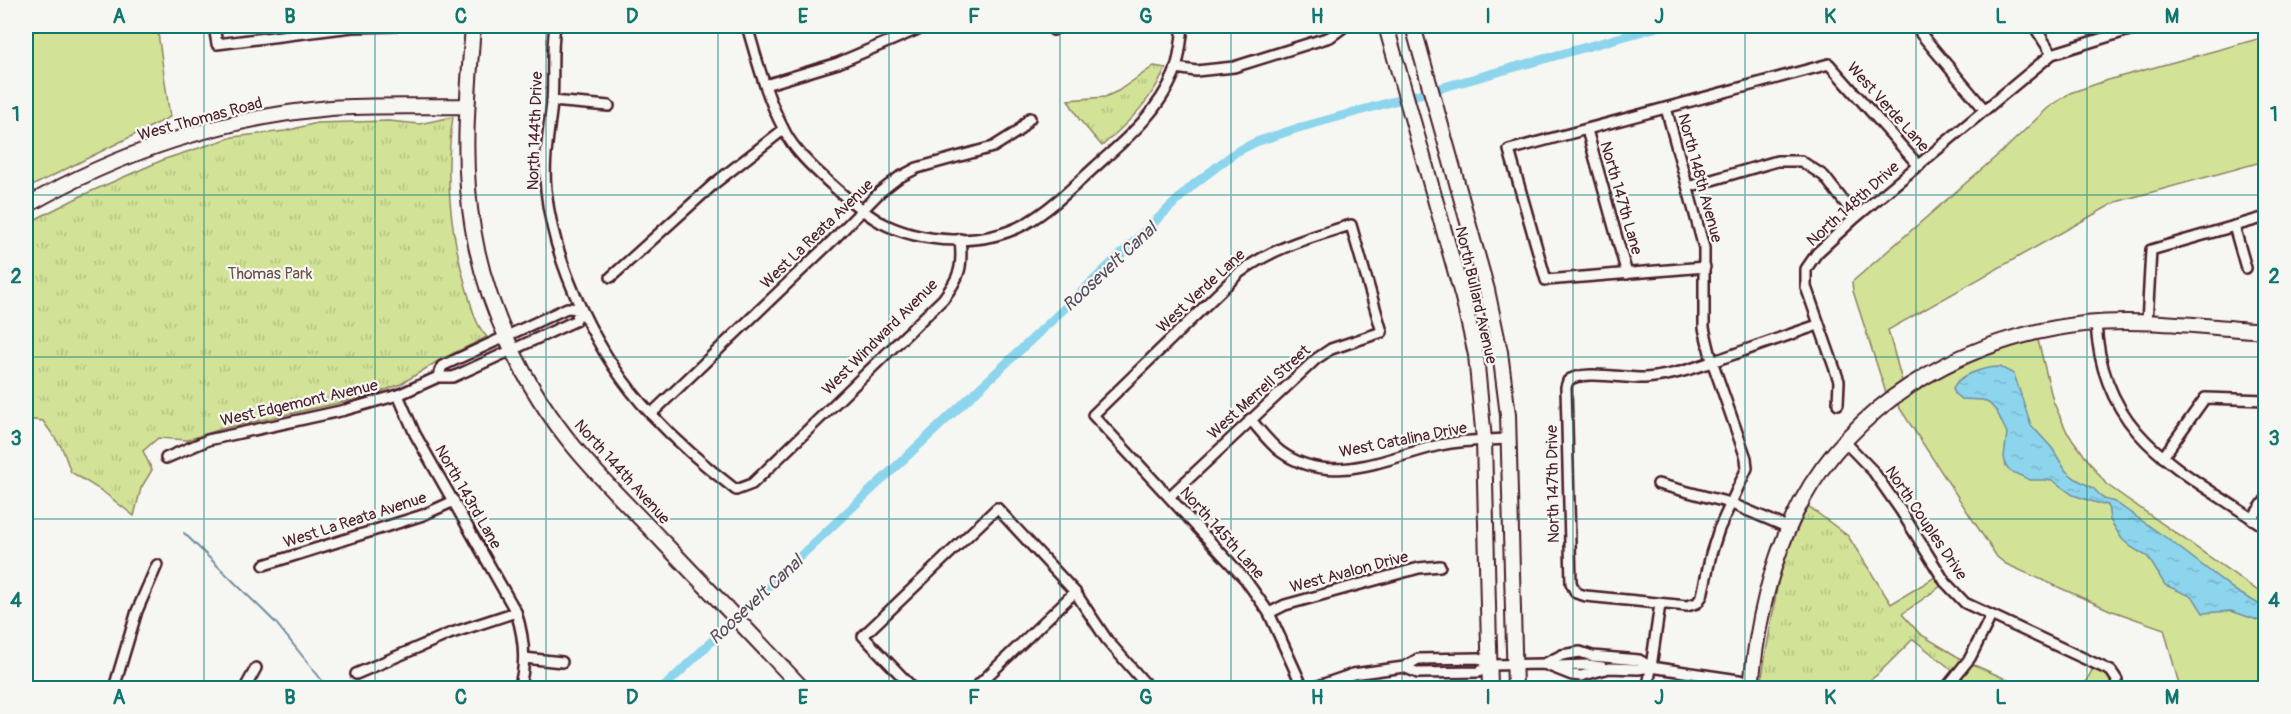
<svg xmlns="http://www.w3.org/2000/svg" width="2291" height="714" viewBox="0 0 2291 714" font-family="Pangolin,sans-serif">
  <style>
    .green { fill: #d2e397; stroke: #8e8161; stroke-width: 1.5 }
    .park { fill: url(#park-tufts); stroke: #8e8161; stroke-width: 1.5 }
    .water { fill: url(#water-ripples); stroke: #728c9f; stroke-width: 1.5 }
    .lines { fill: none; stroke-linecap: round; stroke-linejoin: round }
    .stream { stroke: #728c9f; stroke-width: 2 }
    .canal { stroke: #8cd5ed; stroke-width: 9 }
    .street-casing { stroke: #4a1f2b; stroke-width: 14 }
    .secondary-casing { stroke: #4a1f2b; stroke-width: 18 }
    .street { stroke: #f6f6f2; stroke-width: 9 }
    .secondary { stroke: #f6f6f2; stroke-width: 14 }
    .grid { fill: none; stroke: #0f766e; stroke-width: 1.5; stroke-opacity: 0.55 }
    .labels { text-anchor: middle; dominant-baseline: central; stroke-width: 4.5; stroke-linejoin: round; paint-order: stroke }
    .street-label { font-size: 16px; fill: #4a1f2b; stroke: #f6f6f2 }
    .park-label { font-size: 16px; fill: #6c5046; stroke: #f6f6f2 }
    .water-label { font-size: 18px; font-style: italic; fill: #5a4c5c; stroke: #f6f6f2 }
    .neatline { fill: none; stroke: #0f766e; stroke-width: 2 }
    .grid-label { font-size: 20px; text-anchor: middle; font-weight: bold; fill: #0f766e }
  </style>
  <defs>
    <pattern id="park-tufts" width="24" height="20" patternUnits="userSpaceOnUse" patternTransform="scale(1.5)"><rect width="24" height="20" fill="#d2e397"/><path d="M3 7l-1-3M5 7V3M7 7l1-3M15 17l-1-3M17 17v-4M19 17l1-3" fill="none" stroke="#b6c282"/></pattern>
    <pattern id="water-ripples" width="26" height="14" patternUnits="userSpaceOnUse" patternTransform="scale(1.5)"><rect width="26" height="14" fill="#8cd5ed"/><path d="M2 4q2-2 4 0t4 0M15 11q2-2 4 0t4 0" fill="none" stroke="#7ab6cb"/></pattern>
  </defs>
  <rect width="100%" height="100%" fill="#f6f6f2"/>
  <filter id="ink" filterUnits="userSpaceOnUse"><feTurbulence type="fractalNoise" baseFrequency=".0167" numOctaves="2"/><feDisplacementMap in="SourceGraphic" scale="12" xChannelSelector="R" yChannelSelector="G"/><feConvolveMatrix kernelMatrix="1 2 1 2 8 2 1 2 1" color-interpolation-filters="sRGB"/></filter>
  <g filter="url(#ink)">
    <!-- green -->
    <g class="green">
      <polygon points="26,26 157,26 170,117 26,189"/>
      <polygon points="2265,37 2265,161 2116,202 1888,330 1902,381 1886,393 1853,291 1852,282 2006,148 2048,108 2070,93 2108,80"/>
      <path d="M2038 340 2053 401 2067 432 2106 484 2265 596V688H2180L2164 629 2110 610 2006 564 1997 557 1897 404C1940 374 1987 352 2038 340Z"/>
    </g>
    <!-- park -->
    <g class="park">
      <path d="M1154 66 1166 68C1150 102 1130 121 1102 146L1079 119 1068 100 1105 97 1118 91Z"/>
      <path d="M453 117C444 176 450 230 466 287 472 306 474 323 487 337L438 361 401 384 370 396 221 429 187 440 158 438 143 451 152 470 141 488 134 516 102 491 71 472 62 448 43 421 26 419V224L85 194 165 159 233 137 285 131 317 123 389 121 419 124Z"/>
      <polygon points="1808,506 1848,536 1891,604 1935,577 1941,586 1902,614 1920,634 1963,660 2026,688 1975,688 1913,639 1877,675 1859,688 1760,688 1778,582 1788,550"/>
      <polygon points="2093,668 2110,677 2112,681 2110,688 2083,688"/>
    </g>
    <!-- water -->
    <path class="water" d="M2000 367 2014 374 2031 425 2052 448 2066 471 2076 479 2093 488 2104 499 2115 502 2168 539 2236 591 2264 607 2265 621 2257 620 2231 611 2203 613 2193 597 2165 585 2148 557 2131 547 2122 539 2110 520 2108 505 2097 503 2073 495 2052 480H2030L2010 471 2006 466 2004 457 2007 433 1997 412 1990 404 1983 400 1961 399 1955 394 1953 388C1959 374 1986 367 2000 367Z"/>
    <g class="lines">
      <!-- stream -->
      <g class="stream">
        <polyline points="184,533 276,623 328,688"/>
        <polyline points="331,688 331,687"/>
      </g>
      <!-- canal -->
      <polyline class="canal" points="663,688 810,547 1047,325 1193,185 1236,152 1256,142 1295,129 1661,26"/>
      <defs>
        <g id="street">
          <polyline points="214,26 217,44 352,27 394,26"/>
          <path d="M555 26C551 51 554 77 552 103 549 132 543 160 546 190 554 266 598 358 651 414 677 442 706 467 736 490L752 484 943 299C960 277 963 267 960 239"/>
          <path d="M747 26C757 60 766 96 783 128 791 146 806 161 820 174 838 191 858 209 880 222 922 244 983 247 1025 224 1051 209 1073 187 1095 167 1125 140 1158 113 1174 74 1180 59 1181 42 1183 26"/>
          <polyline points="1918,26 1921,34 1984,109"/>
          <polyline points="2034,26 2052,54"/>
          <polyline points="1053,30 1058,26"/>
          <polyline points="1176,68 1196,71 1234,67 1330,37 1345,26"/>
          <polyline points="765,85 838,63 925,26"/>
          <polyline points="552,101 609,106"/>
          <path d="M1666 108 1704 248V328L1712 361 1746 458 1747 468 1719 529 1711 554 1702 596 1697 603 1687 606 1586 596 1576 593 1571 583 1566 387 1568 381C1581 369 1627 379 1645 378 1674 376 1700 366 1726 357 1757 346 1788 335 1818 325"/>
          <polyline points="1587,130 1627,274"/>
          <polyline points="1688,187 1777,161 1801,161 1824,176 1856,217"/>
          <polyline points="2234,226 2246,268"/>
          <polyline points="1705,267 1546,280 1509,150 1829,64 1919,166"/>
          <polyline points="611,277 715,183 783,130"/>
          <path d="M2096 323C2102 439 2182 469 2266 528"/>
          <polyline points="2147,323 2151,250 2266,217"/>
          <path d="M398 395 415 434 516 612C524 637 527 663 519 688"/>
          <polyline points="1838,404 1839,381 1806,287 1806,269 1817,253 1856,217 2052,54 2142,26"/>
          <polyline points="651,414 833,240 880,192 898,178 917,168 993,147 1017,132 1030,118"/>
          <path d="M1250 419C1260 430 1269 443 1281 452 1331 488 1388 457 1440 445 1463 440 1486 440 1509 439"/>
          <polyline points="1845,442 1873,471 1901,511 1945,582 1965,603 2111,671 2117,680 2116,688"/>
          <polyline points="2163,457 2205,398 2266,400"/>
          <polyline points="166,458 208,440 345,410 398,395 438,377 453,377 575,321 581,309 567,308 442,366 438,377"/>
          <polyline points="1658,484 1730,503 1789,528"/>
          <path d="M1169 497 1316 359 1331 349 1382 332 1351 225C1311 237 1272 248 1239 273L1093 415 1245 579 1269 613 1303 688"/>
          <polyline points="2252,519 2266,499"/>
          <polyline points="264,565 423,515 454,501"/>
          <polyline points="1269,613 1285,605 1419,568 1440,566"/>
          <polyline points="524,658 562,662"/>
          <polyline points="1544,664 1562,655 1580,652 1592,656 1639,660 1651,667"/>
          <polyline points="1490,665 1544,664 1572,675 1581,676 1609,668 1638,669 1651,667 1752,682"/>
          <polyline points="1556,666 1587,665 1602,667"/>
          <polyline points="1404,667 1418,673 1479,672 1490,665"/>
          <polyline points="356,674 449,634 516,612"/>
          <polyline points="114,688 137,611 157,565"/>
          <polyline points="245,688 256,668"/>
          <polyline points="913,688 863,636 997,508 1075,592 1107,640 1149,688"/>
          <polyline points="975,688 1075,592"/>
          <polyline points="1312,688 1353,674 1404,667 1418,659 1479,658 1490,665"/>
          <polyline points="1648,688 1660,604"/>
          <polyline points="1946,688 1970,658 1991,616"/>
        </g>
        <g id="secondary">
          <path d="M473 26C468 94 461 160 473 229 486 307 524 387 575 448 603 482 635 512 665 544 711 592 757 640 802 688"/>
          <polyline points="1386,26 1463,298 1476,355 1484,440 1490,688"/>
          <polyline points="1413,26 1487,290 1500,352 1508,415 1515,688"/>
          <path d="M26 206C117 153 224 117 331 108 376 105 422 107 467 106"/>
          <path d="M1751 688C1757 619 1774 545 1811 485 1870 392 1975 336 2084 324 2144 318 2206 327 2266 331"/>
        </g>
      </defs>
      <!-- street casing -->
      <use href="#street" class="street-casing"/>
      <!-- secondary casing -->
      <use href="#secondary" class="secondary-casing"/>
      <!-- street -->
      <use href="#street" class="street"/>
      <!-- secondary -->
      <use href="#secondary" class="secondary"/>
    </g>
  </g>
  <!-- grid -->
  <path class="grid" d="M204 26V688M375 26V688M546 26V688M718 26V688M889 26V688M1060 26V688M1231 26V688M1402 26V688M1573 26V688M1745 26V688M1916 26V688M2087 26V688M26 195H2266M26 357H2266M26 519H2266"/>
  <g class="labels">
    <!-- street labels -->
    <g class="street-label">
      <text transform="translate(1888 107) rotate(48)">West Verde Lane</text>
      <text transform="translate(200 119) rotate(-15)">West Thomas Road</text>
      <text transform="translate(535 131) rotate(-88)">North 144th Drive</text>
      <text transform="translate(1700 178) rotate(75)">North 148th Avenue</text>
      <text transform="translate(1621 198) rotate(74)">North 147th Lane</text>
      <text transform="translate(1853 204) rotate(-42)">North 148th Drive</text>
      <text transform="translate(817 234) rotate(-44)">West La Reata Avenue</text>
      <text transform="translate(1201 291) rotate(-43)">West Verde Lane</text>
      <text transform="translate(1476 295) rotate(77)">North Bullard Avenue</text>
      <text transform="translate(880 337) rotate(-45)">West Windward Avenue</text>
      <text transform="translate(1259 392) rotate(-42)">West Merrell Street</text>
      <text transform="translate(299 403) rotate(-13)">West Edgemont Avenue</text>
      <text transform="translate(1403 440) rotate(-11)">West Catalina Drive</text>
      <text transform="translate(622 472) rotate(48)">North 144th Avenue</text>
      <text transform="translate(1553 484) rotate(-91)">North 147th Drive</text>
      <text transform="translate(468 497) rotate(60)">North 143rd Lane</text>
      <text transform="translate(355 520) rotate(-18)">West La Reata Avenue</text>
      <text transform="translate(1926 523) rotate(56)">North Couples Drive</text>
      <text transform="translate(1222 533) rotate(48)">North 145th Lane</text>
      <text transform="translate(1349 572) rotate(-15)">West Avalon Drive</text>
    </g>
    <!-- park labels -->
    <g class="park-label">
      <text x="270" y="274">Thomas Park</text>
    </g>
    <!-- water labels -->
    <g class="water-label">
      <text transform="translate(1110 267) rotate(-43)">Roosevelt Canal</text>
      <text transform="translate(756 600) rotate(-43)">Roosevelt Canal</text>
    </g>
  </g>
  <!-- margin -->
  <rect width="2291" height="714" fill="none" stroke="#f6f6f2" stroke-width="66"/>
  <rect x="33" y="33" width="2225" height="648" class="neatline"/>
  <g class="grid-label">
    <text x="119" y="23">A</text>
    <text x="290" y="23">B</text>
    <text x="461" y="23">C</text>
    <text x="632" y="23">D</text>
    <text x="803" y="23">E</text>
    <text x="974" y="23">F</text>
    <text x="1146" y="23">G</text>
    <text x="1317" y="23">H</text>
    <text x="1488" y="23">I</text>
    <text x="1659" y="23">J</text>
    <text x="1830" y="23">K</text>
    <text x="2001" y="23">L</text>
    <text x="2172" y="23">M</text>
    <text x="16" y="121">1</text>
    <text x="2274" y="121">1</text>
    <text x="16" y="283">2</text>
    <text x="2274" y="283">2</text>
    <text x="16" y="445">3</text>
    <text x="2274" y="445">3</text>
    <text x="16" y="607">4</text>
    <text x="2274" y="607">4</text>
    <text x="119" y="704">A</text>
    <text x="290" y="704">B</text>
    <text x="461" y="704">C</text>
    <text x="632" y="704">D</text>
    <text x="803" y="704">E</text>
    <text x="974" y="704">F</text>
    <text x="1146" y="704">G</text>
    <text x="1317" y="704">H</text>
    <text x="1488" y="704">I</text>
    <text x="1659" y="704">J</text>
    <text x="1830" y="704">K</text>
    <text x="2001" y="704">L</text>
    <text x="2172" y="704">M</text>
  </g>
</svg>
